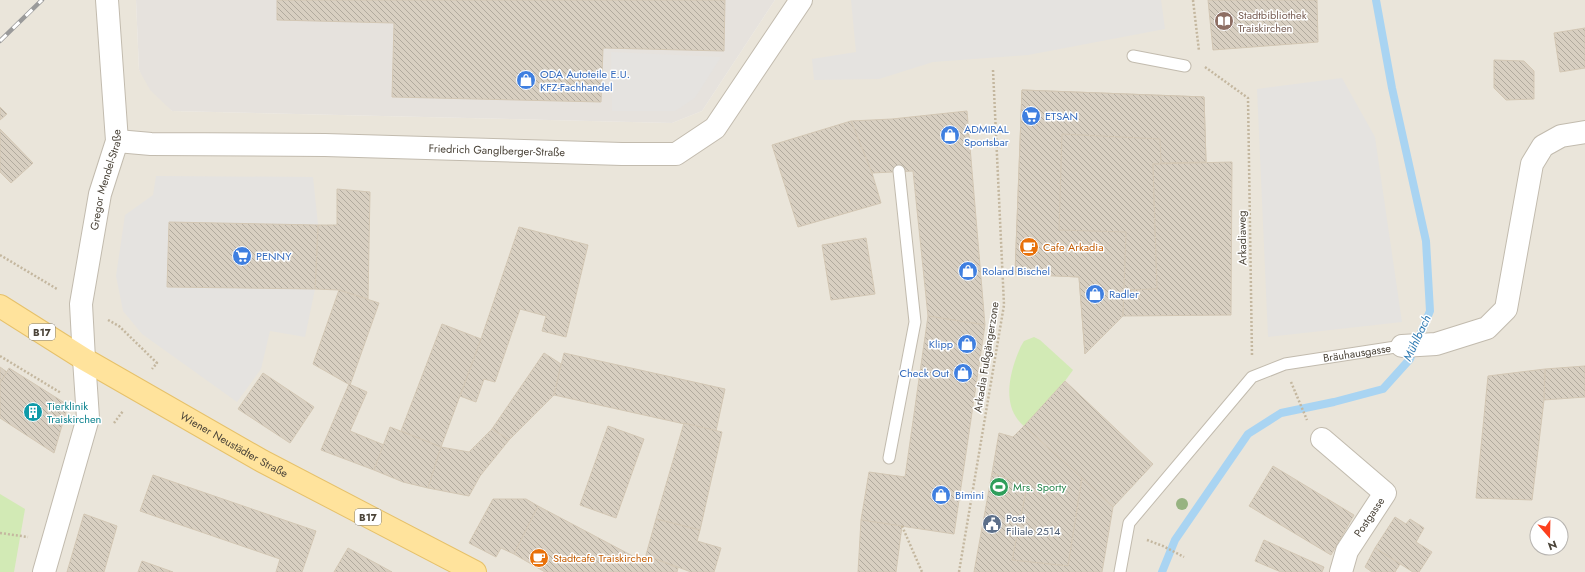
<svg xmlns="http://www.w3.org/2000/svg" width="1585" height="572" viewBox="0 0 1585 572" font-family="Jost,sans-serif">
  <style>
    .residential { fill: #eae5da; fill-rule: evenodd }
    .industrial { fill: #e6e2dd }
    .green { fill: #d2eab5 }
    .parking { fill: #e5e3e0 }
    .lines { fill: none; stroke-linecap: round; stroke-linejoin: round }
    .stream { stroke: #a9d4f2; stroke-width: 8 }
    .building { fill: url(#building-back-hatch); stroke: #d3c7b4 }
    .service-casing { stroke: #c2bbae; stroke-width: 13 }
    .minor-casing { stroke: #c2bbae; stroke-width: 24 }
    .tertiary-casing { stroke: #c2bbae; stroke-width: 24 }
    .primary-casing { stroke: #e6c16a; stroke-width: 24 }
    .path { stroke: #c4b79f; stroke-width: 2.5; stroke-dasharray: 2 2; stroke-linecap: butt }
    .service { stroke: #fff; stroke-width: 11 }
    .minor { stroke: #fff; stroke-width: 22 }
    .tertiary { stroke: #fff; stroke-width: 22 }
    .primary { stroke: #ffe39c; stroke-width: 22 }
    .rail-casing { stroke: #9a9a9a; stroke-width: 4.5 }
    .rail { stroke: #fff; stroke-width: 3; stroke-dasharray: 9; stroke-linecap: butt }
    .tree { fill: #97b381 }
    .labels { text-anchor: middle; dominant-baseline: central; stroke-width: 3; stroke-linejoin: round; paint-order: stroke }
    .shield { fill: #fff; stroke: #817c74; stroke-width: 1 }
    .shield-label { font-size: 10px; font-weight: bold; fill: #4b4439 }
    .education-label { font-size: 11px; fill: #785e54; stroke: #fff; text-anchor: start }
    .shop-label { font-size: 11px; fill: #366cbe; stroke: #fff; text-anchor: start }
    .street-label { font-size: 11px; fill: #4b4439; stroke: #fff }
    .food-label { font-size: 11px; fill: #c56008; stroke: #fff; text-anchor: start }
    .culture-label { font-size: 11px; fill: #0d838f; stroke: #fff; text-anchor: start }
    .leisure-label { font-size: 11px; fill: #27864d; stroke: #fff; text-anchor: start }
    .service-label { font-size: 11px; fill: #4e5e75; stroke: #fff; text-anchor: start }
    .water-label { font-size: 12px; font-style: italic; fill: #2e7ab2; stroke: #fff }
  </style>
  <defs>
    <pattern id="building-back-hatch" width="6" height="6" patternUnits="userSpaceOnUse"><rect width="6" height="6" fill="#d8cfc1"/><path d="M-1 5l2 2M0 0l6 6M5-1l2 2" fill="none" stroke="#b1aa9e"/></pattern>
  </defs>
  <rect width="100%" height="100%" fill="#f6f3ec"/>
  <!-- residential -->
  <path class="residential" d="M0 0H136L139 70 172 111 672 123 702 111 775 0H1585V572H0ZM1537 524H1561V548H1537Z"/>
  <!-- industrial -->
  <polygon class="industrial" points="136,0 775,0 702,111 672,123 172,111 150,90 139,70"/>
  <!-- green -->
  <g class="green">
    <path d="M1034 337 1040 340 1073 370 1065 381 1024 426C1000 406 1010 370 1021 346L1024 341Z"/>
    <polygon points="0,494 25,509 14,572 0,572"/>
  </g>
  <!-- parking -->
  <g class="parking">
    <polygon points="851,0 1161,0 1165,29 1028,55 933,62 879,79 814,80 812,59 856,52"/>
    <polygon points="611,52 721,57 695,98 675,111 612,111"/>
    <polygon points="1342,78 1375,137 1402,322 1268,337 1257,89"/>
    <polygon points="156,176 313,177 318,225 169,222 167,287 315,289 305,337 270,331 261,369 237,402 142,334 123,311 116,276 125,215 153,195"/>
  </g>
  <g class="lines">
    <!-- stream -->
    <polyline class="stream" points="1162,572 1175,540 1248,434 1281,413 1334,402 1383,389 1410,359 1430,311 1426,241 1392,88 1376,0"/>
  </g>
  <!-- building -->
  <g class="building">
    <polygon points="277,0 725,0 724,51 603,48 601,102 392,97 394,23 277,20"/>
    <polygon points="1208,0 1317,0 1318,42 1213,50"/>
    <polygon points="1585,28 1585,68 1560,72 1554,33"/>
    <polygon points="1494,60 1524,61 1534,71 1534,99 1506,100 1494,88"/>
    <polygon points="1022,90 1204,97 1206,162 1153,164 1157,289 1124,290 1123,316 1085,354 1079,277 1015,274"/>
    <polygon points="1022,90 1204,97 1206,162 1161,163 1160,139 1062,134 1059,230 1126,232 1123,316 1085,354 1079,277 1015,274"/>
    <polygon points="0,107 7,114 0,120"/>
    <polygon points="967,111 985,325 928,316 913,171 872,173 851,121 892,119"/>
    <polygon points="851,121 872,173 881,203 798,227 772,145"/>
    <polygon points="0,129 33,163 11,183 0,172"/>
    <polygon points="1232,162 1231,315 1123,316 1124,290 1157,289 1153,164"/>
    <polygon points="337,189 370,192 368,299 339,290 315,289 318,225 337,225"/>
    <polygon points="169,222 318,225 315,289 167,287"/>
    <polygon points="519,227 588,245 566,337 542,331 546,316 520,309 495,382 484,379 476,402 460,396 481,339"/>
    <polygon points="866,238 875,294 831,300 822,245"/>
    <polygon points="339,290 379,303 350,385 313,364"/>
    <polygon points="928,316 985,325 954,534 861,520 869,472 905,477"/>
    <polygon points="442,324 481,339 441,447 401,431"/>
    <polygon points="544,353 561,364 554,395 509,440 492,429"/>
    <polygon points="564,353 725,389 716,431 554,395"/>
    <polygon points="1585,366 1585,397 1544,400 1545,369"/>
    <polygon points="0,367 7,372 0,383"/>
    <polygon points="9,368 68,405 54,453 0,418 0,383"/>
    <polygon points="1545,369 1544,400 1532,500 1476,498 1488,376"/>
    <polygon points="263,373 314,407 290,443 238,409"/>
    <polygon points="1065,381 1153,464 1113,507 1024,426"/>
    <polygon points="349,384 367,392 350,431 384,445 374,470 321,450"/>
    <polygon points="684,423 722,432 700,530 656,519"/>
    <polygon points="608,426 644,439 616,518 580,505"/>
    <polygon points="1024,426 1082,478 1068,566 1012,560 1027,486 992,473 999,433 1013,437"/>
    <polygon points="390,427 441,447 428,488 403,482 374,470"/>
    <polygon points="492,429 509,440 480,476 469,496 428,488 441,447 469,452"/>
    <polygon points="1273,466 1354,515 1331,555 1249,506"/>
    <polygon points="992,473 1027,486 1012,560 1068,566 1082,478 1113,507 1102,572 974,572"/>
    <polygon points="153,475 316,531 302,572 276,572 280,559 140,511"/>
    <polygon points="493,499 526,499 538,506 514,554 501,548 496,557 469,543"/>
    <polygon points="538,506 644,562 646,555 678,568 677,572 545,572 514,554"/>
    <polygon points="84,514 117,526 104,572 67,572"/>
    <polygon points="1395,517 1406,524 1410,519 1424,528 1416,542 1432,552 1419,572 1413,572 1375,548"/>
    <polygon points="656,519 700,530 697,541 721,548 714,572 691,572 646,555"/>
    <polygon points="861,520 902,526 896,572 858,572"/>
    <polygon points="1264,540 1324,567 1322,572 1281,572 1255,561"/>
    <polygon points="348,548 392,572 334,572"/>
    <polygon points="1375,548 1400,564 1395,572 1372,572 1365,567"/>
    <polygon points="142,561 173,572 138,572"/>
  </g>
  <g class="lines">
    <defs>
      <g id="service">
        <polyline points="1133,56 1185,66"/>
        <polyline points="889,458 915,322 899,171"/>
        <path id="s1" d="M1120 572 1129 523 1252 377 1285 364 1402 346"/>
      </g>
      <g id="minor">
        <path id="s2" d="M117 141 151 144 325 145 622 154H676L715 128 801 0"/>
        <polyline points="1402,346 1436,344 1487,328 1506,309 1532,164 1543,146 1561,136 1585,132"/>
        <polyline points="1322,439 1385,493 1347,551 1341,572"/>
        <polyline points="44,572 88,418 84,359"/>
      </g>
      <g id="tertiary">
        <path id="s3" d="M84 359 81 304 100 194 117 141 107 0"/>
      </g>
      <g id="primary">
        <path id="s4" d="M0 306 84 359 262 461 475 572"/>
      </g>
    </defs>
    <!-- service casing -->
    <use href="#service" class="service-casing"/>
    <!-- minor casing -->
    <use href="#minor" class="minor-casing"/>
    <!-- tertiary casing -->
    <use href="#tertiary" class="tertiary-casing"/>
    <!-- primary casing -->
    <use href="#primary" class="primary-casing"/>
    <!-- path -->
    <g class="path">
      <polyline points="1193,0 1199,51"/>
      <polyline points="1205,67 1248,98 1252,356"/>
      <polyline points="0,255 57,289"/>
      <polyline points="108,320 119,326 157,363 152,369"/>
      <polyline points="0,356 61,393"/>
      <polyline points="1291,382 1307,420"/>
      <polyline points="114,423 123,411"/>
      <polyline points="902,526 922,572"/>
      <polyline points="0,533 28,537"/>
      <polyline points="1147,540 1163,546 1184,557"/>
      <polyline points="959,572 1004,305 993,70"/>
    </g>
    <!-- service -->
    <use href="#service" class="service"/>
    <!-- minor -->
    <use href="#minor" class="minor"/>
    <!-- tertiary -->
    <use href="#tertiary" class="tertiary"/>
    <!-- primary -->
    <use href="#primary" class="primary"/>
    <defs>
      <polyline id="rail" points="0,41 42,0"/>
    </defs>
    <!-- rail casing -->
    <use href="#rail" class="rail-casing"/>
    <!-- rail -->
    <use href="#rail" class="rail"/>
  </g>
  <!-- trees -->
  <circle class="tree" cx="1182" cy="504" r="6"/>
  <!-- icons -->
  <defs>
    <symbol id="library-disc" viewBox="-11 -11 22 22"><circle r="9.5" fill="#8d6e63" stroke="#fff"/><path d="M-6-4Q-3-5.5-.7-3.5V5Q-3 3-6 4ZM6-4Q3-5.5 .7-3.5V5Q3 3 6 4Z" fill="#fff"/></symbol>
    <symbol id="shop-disc" viewBox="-11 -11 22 22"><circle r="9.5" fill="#3f7fe0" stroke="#fff"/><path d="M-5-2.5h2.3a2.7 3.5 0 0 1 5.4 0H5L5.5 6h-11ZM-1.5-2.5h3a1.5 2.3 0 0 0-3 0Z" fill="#fff"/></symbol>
    <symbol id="supermarket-disc" viewBox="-11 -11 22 22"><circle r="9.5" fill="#3f7fe0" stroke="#fff"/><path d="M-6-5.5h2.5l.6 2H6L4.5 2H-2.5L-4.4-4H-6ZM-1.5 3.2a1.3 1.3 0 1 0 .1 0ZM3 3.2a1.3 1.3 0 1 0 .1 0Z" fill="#fff"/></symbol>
    <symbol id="cafe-disc" viewBox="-11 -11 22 22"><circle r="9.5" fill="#e8710a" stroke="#fff"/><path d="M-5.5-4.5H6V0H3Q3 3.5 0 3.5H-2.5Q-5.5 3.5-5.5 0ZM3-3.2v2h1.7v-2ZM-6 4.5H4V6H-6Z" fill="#fff"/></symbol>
    <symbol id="building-disc" viewBox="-11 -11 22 22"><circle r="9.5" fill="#0f9aa8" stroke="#fff"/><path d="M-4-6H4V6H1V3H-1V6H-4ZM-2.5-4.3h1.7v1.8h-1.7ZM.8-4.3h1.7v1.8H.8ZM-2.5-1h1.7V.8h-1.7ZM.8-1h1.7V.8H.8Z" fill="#fff"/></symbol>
    <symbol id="stadium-disc" viewBox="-11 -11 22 22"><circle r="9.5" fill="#2e9e5b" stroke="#fff"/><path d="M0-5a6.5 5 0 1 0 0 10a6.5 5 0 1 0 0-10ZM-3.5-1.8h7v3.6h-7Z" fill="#fff"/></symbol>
    <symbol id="civic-disc" viewBox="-11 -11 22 22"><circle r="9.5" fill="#5c6f8a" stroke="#fff"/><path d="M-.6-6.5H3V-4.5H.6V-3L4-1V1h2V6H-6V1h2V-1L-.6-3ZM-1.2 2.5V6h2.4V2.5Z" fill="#fff"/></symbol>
  </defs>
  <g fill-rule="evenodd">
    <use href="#library-disc" x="1213" y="10" width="22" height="22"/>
    <use href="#shop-disc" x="515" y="69" width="22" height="22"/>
    <use href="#supermarket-disc" x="1020" y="105" width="22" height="22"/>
    <use href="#shop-disc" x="939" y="124" width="22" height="22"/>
    <use href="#cafe-disc" x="1018" y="236" width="22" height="22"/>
    <use href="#supermarket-disc" x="231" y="245" width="22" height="22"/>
    <use href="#shop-disc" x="957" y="260" width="22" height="22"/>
    <use href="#shop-disc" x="1084" y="283" width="22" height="22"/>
    <use href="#shop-disc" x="956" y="333" width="22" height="22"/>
    <use href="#shop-disc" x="952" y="362" width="22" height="22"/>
    <use href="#building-disc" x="22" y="401" width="22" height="22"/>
    <use href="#stadium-disc" x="988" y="476" width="22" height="22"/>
    <use href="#shop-disc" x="930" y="484" width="22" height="22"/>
    <use href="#civic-disc" x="981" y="513" width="22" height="22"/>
    <use href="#cafe-disc" x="528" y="547" width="22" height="22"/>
  </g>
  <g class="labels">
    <!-- shield labels -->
    <g class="shield">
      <rect x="29" y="324" width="26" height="16" rx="3"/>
      <rect x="355" y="509" width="26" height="16" rx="3"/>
    </g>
    <g class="shield-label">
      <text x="42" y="332">B17</text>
      <text x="368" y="517">B17</text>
    </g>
    <!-- education labels -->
    <g class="education-label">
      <text x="1238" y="15">Stadtbibliothek<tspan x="1238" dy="13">Traiskirchen</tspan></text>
    </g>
    <!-- shop labels -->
    <g class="shop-label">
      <text x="540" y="74">ODA Autoteile E.U.<tspan x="540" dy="13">KFZ-Fachhandel</tspan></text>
      <text x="1045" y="116">ETSAN</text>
      <text x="964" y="129">ADMIRAL<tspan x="964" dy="13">Sportsbar</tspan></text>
      <text x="256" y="256">PENNY</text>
      <text x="982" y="271">Roland Bischel</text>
      <text x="1109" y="294">Radler</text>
      <text x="953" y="344" text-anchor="end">Klipp</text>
      <text x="949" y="373" text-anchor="end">Check Out</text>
      <text x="955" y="495">Bimini</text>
    </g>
    <!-- street labels -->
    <g class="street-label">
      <text stroke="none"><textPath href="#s2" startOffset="380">Friedrich Ganglberger-Straße</textPath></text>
      <text stroke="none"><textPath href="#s3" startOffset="182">Gregor Mendel-Straße</textPath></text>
      <text transform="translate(1242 238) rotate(-91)">Arkadiaweg</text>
      <text stroke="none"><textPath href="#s1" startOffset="349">Bräuhausgasse</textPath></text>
      <text transform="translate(986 357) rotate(-81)">Arkadia Fußgängerzone</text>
      <text stroke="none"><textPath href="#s4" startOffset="272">Wiener Neustädter Straße</textPath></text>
      <text transform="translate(1369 517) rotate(-56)">Postgasse</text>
    </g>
    <!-- food labels -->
    <g class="food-label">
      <text x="1043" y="247">Cafe Arkadia</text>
      <text x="553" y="558">Stadtcafe Traiskirchen</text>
    </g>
    <!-- culture labels -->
    <g class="culture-label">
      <text x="47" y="406">Tierklinik<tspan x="47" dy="13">Traiskirchen</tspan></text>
    </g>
    <!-- leisure labels -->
    <g class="leisure-label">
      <text x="1013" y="487">Mrs. Sporty</text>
    </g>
    <!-- service labels -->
    <g class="service-label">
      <text x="1006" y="518">Post<tspan x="1006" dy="13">Filiale 2514</tspan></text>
    </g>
    <!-- water labels -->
    <g class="water-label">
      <text transform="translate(1417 338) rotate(-65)">Mühlbach</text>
    </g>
  </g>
  <!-- north arrow -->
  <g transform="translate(1549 536) rotate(160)"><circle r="19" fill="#ffffff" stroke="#b7b4b0"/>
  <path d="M0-3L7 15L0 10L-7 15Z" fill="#fc3f1d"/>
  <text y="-6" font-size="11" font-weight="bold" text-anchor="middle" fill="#4b4439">N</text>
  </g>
</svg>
